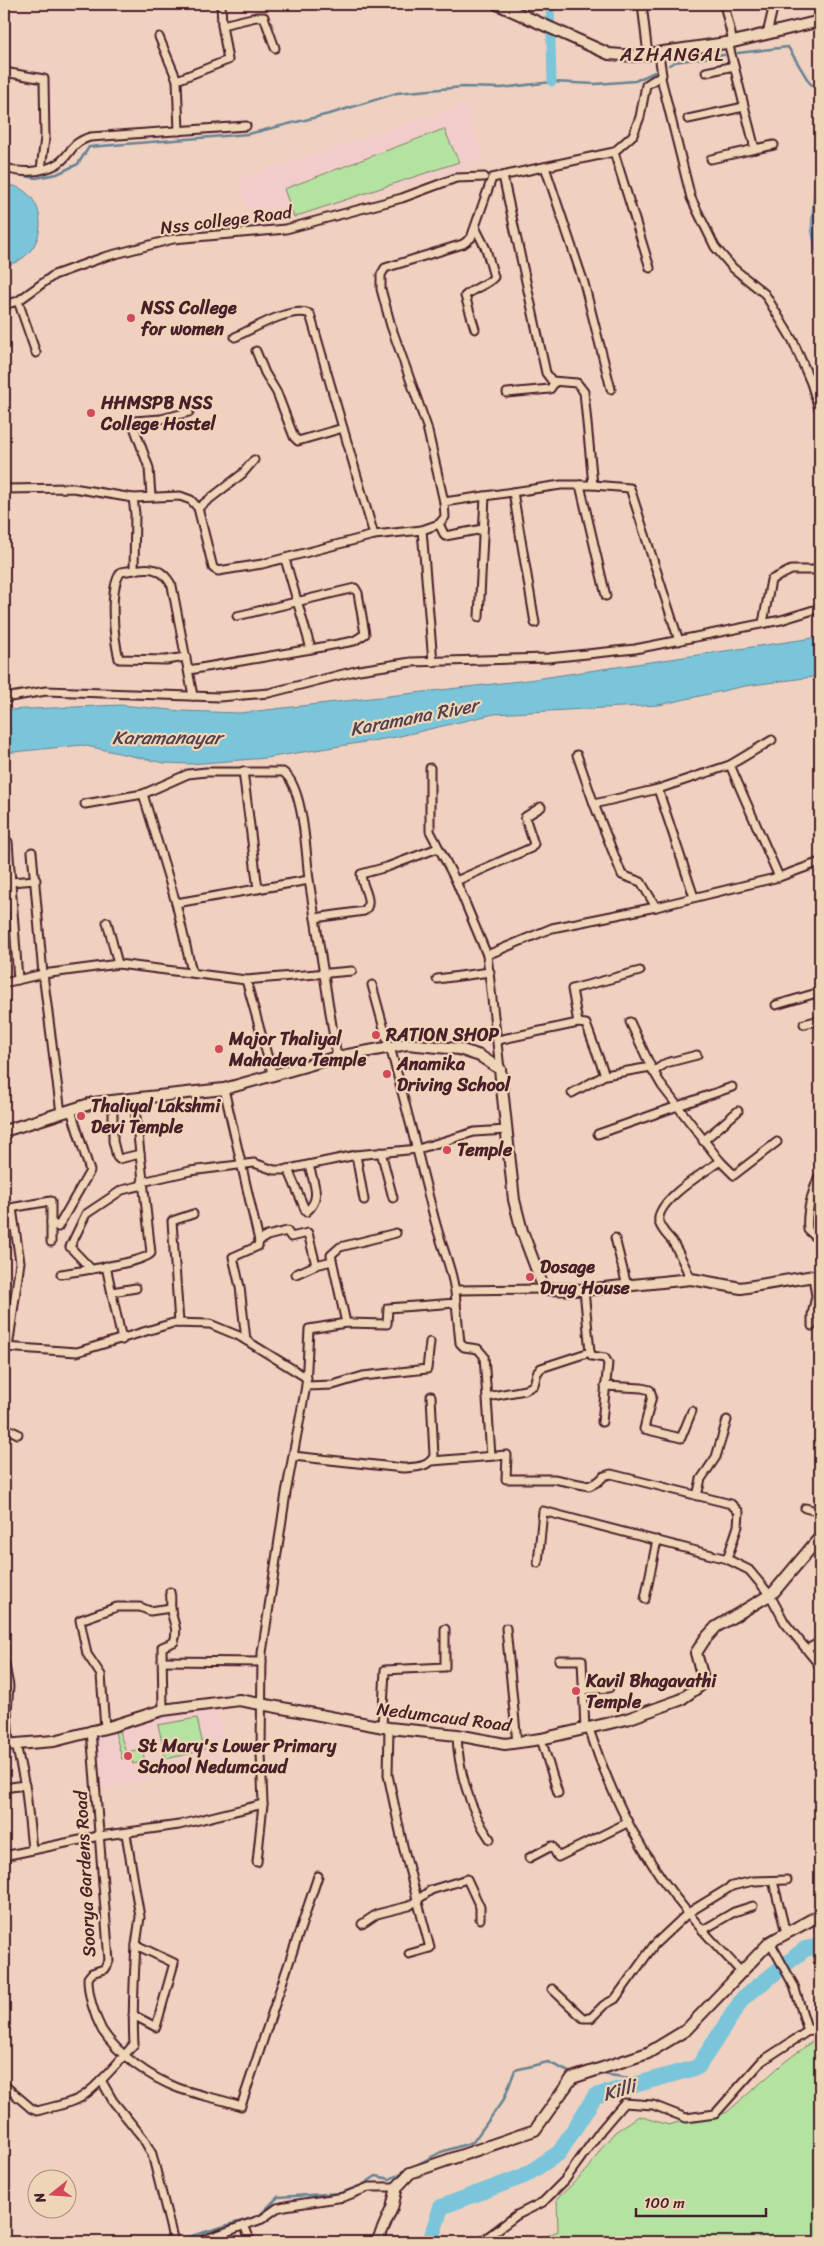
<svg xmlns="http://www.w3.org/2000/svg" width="824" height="2246" viewBox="0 0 824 2246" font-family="Sriracha,sans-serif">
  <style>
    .built { fill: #f1ccca }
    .green { fill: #b4e2a1; stroke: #7f8066 }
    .water { fill: #7ac5da; stroke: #678394 }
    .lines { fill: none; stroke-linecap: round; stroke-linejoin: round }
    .stream { stroke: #678394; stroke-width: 2.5 }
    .canal { stroke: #7ac5da; stroke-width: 9 }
    .river { stroke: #7ac5da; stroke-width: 16 }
    .street-casing { stroke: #4a1f2b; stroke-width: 11 }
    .secondary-casing { stroke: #4a1f2b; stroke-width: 14 }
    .street { stroke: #efd5b7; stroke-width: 7 }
    .secondary { stroke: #efd5b7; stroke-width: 10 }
    .poi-dot { fill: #d1495b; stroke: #efd5b7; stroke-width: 2 }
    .labels { text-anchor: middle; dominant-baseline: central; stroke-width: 4.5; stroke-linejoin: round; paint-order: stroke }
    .street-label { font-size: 18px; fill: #4a1f2b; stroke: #efd5b7 }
    .poi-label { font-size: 18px; font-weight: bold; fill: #4a1f2b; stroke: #efd5b7; text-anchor: start }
    .neighbourhood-label { font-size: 19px; letter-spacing: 1px; fill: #4a1f2b; stroke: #efd5b7 }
    .water-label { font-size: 19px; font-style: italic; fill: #54404e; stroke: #efd5b7 }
  </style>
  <rect width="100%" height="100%" fill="#f0d1c0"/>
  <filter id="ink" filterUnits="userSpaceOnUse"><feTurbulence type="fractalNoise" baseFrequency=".02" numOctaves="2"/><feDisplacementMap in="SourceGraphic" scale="10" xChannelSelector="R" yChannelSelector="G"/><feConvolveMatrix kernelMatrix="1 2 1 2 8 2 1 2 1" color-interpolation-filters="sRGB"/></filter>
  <g filter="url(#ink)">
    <!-- built -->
    <g class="built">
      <polygon points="466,104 484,163 256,228 245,203 238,179"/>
      <polygon points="216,1706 229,1762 167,1779 153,1720"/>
      <polygon points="151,1717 164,1775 103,1790 94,1737"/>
    </g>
    <!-- green -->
    <g class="green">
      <polygon points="444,129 459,162 294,217 284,189"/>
      <polygon points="197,1718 204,1750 166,1759 158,1725"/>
      <polygon points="119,1731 126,1752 142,1749 145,1761 133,1764 131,1756 122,1759 115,1732"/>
      <polygon points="820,2036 820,2242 533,2242 558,2231 557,2199 589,2168 602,2147 615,2132 639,2116 669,2125 695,2117 726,2113 787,2060"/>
    </g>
    <!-- water -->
    <g class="water">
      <polygon points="820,141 820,270 811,229 817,145"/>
      <path d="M4 184C52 188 52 257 4 266Z"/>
      <polygon points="820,637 820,676 745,686 659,705 494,714 396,737 266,758 190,764 164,763 82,745 4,753 5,710 121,705 181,711 240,713 528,680"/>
    </g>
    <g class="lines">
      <!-- stream -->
      <g class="stream">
        <polyline points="738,53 788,47 809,82 820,94"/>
        <polyline points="669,65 675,62 724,55"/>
        <polyline points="4,172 36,178 57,174 78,164 89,147 248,134 333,113 397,93 463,87 501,88 552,82 596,84 635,81 655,72"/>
        <polyline points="602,2074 651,2081"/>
        <polyline points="181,2239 259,2216 278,2197 341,2193 362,2185 376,2176 390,2179 441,2152 473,2142 504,2099 515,2070 548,2062 569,2072"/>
      </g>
      <!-- canal -->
      <polyline class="canal" points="550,4 552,82"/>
      <!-- river -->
      <polyline class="river" points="430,2242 441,2207 524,2176 559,2153 595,2096 698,2067 743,1998 805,1949 820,1946"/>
      <defs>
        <g id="street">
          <polyline points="642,4 648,55"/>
          <polyline points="724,4 733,42"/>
          <polyline points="222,25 256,17 264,17 275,48"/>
          <polyline points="767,34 774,4"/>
          <polyline points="159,37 177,80"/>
          <polyline points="728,42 755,149 774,145"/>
          <polyline points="4,72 44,79 45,138 41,169"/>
          <polyline points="706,72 734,66"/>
          <polyline points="661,78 691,198 715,247 733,268 765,294 793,341 811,383 820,412"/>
          <polyline points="688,119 744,107"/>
          <polyline points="179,131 177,80 228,60 222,25 221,4"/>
          <polyline points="614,152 650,268"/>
          <polyline points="711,159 755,149"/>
          <path d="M4 166C17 175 43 172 57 164 72 155 68 144 90 137L246 126"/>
          <polyline points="545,167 584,283 611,389"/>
          <polyline points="18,301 36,353"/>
          <polyline points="4,305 18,301 54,275 104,257 173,239 286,229 402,198 456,178 484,177"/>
          <path d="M475 329 465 296C473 288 488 285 494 277L486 249 476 229"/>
          <path d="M235 337C253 329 290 306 310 314L374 535"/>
          <polyline points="256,351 265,373 277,393 294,437 298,441 343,428"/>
          <polyline points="507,393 550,389 555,382"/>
          <polyline points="580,485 606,596"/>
          <polyline points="593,485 630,488 679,641"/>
          <polyline points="4,489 73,488 133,498 180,496 191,500 198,508 213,568 218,571 262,564 374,535 422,530 439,524 445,517 444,502 561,485 593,485 584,392 577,383 552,381 546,373 503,176"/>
          <polyline points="513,492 535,623"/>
          <polyline points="151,496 149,468 133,424 134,421 161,419 189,412"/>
          <path d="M133 498 135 514 134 570C152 566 163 569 172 586L193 696"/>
          <polyline points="444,502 427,427 391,326 381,289 381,275 385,268 463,244 471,238 492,178 614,152 633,135 640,117 646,85 662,75 659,54"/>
          <polyline points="198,508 242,474 254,460"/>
          <polyline points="439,524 445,536 483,529"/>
          <polyline points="422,530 433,662"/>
          <path d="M134 570 121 572C108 589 114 638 119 659L166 660 186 657"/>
          <polyline points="237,616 355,588 358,593 365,634 354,641 311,649 285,559"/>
          <polyline points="479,617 485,496"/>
          <polyline points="763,623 771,580 791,570 819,570"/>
          <polyline points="189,670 311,649"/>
          <polyline points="4,698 46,691 219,697 269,693 359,670 411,662 548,658 635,649 781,620 820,608"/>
          <polyline points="577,755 594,804"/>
          <polyline points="730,765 779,877"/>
          <polyline points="430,768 430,831 456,881 487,955"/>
          <polyline points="243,771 258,889"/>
          <polyline points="658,789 694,897"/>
          <polyline points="143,794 176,903 192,972"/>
          <path d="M85 804 143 794 188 774 206 772H283C304 786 306 855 309 880"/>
          <polyline points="8,842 18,980"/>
          <polyline points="32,852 43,974 118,964 246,980 352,971"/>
          <polyline points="456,881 531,848 534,844 525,817 541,807"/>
          <polyline points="11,882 36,880"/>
          <polyline points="176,903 309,880 337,1057"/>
          <polyline points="656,907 641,882 622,875 594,804 658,789 730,765 772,740"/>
          <path d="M315 918 364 911C375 902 361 886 361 874L387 867 438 848"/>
          <polyline points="107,922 118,964"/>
          <polyline points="437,979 490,972"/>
          <polyline points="246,980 273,1076"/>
          <polyline points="4,983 43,974 61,1113"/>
          <polyline points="372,985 389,1047"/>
          <polyline points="776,1005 820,992"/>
          <polyline points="630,1022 651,1067"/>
          <polyline points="578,1023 572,989 640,971"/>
          <polyline points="804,1024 820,1020"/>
          <polyline points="498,1040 578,1023 586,1024 605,1075 651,1067 662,1086 720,1161"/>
          <polyline points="500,1069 487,955 552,928 656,907 779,877 820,862"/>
          <polyline points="653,1072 666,1063 697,1055"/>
          <polyline points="224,1089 259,1241 258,1246 233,1257 240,1287 246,1340"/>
          <polyline points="572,1093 605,1075"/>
          <polyline points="113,1101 113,1141 117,1157 119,1159 140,1154"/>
          <polyline points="598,1134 732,1087"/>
          <polyline points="703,1141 738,1111"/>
          <polyline points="381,1152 393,1198"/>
          <polyline points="356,1155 364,1200"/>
          <path d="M288 1169 306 1212C323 1198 313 1183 309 1165"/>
          <path d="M818 1178C812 1194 806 1212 808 1230L820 1241"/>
          <polyline points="142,1182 190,1171 254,1163 274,1170 284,1170 356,1155 418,1149 474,1132 507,1130"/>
          <polyline points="4,1209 51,1201 51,1242"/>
          <polyline points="51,1222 58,1227 90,1171 71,1110"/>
          <polyline points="615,1238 627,1286"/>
          <polyline points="259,1241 267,1236 287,1231 291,1237 308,1233 316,1265 296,1274"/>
          <polyline points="316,1265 332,1261"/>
          <polyline points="106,1266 122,1340"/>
          <polyline points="91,1269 70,1247 86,1214 122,1190 143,1185"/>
          <path d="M61 1274C77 1271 144 1263 151 1253L134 1099"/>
          <path d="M691 1279C685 1267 680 1253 672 1241 667 1235 661 1230 659 1222 655 1201 705 1172 720 1161L734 1175 777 1142"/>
          <polyline points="456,1290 544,1289"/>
          <polyline points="584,1290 590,1352 592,1356 605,1358 608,1363 602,1422"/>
          <polyline points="112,1292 136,1288"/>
          <polyline points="456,1303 460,1343 464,1347 478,1349 484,1356 491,1456"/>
          <polyline points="179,1323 172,1221 193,1214"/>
          <polyline points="346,1323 331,1255 340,1247 396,1233"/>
          <polyline points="812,1326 812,1315 816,1296 813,1277"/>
          <polyline points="4,1347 77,1352 173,1323 210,1324 239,1336 307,1378"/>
          <polyline points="8,1348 20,1262 12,1208"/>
          <polyline points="306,1386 333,1385 363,1376 427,1369 430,1342"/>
          <polyline points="605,1386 642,1388 650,1390 652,1396 644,1429 681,1438 692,1411"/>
          <polyline points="487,1397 525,1390 534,1385 537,1373 541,1368 590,1352"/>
          <polyline points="4,1427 18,1434"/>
          <path d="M293 1456 403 1468C415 1467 428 1468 434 1456L431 1396"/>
          <polyline points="432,1461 507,1455 506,1479 554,1479 589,1486 599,1481 604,1476 611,1474 731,1504 739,1512 738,1526 727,1559"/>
          <polyline points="697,1496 701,1479 716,1457 727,1420"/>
          <polyline points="805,1508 820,1512"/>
          <polyline points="538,1563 543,1511 727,1559 749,1570 770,1595 785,1623 820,1666"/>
          <polyline points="645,1599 657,1540"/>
          <polyline points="506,1628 517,1743"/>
          <polyline points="807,1649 820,1642"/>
          <polyline points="4,1656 4,1646"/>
          <polyline points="4,1660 9,1686 7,1711 9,1745"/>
          <polyline points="559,1660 582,1660 585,1730"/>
          <polyline points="162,1661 262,1662"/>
          <polyline points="582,1690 609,1688"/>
          <path d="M163 1710 162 1647 174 1642C179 1628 172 1621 171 1609 170 1602 172 1598 170 1592"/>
          <polyline points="382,1727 385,1670 445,1667 445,1629"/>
          <polyline points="105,1728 101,1675 87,1654 80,1620 117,1607 140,1607 150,1611 171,1608"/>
          <polyline points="389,1728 388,1775 403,1846 430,1948 409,1954"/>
          <path d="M589 1729C611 1796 643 1859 688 1913 705 1934 724 1953 742 1973"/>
          <path d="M91 1730 109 1961 104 1969 92 1973 88 1978C88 1995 94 2015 102 2030 118 2055 151 2078 178 2088 197 2095 221 2099 241 2106L318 1876"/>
          <path d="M457 1735C458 1769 470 1811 490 1839"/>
          <polyline points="541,1739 558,1793"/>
          <polyline points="16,1744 26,1791 32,1849"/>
          <polyline points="4,1788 25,1785"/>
          <polyline points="126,1834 140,1917 136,1945"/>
          <polyline points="4,1856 99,1836 179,1825 263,1804"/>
          <polyline points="529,1858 552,1846 558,1857 627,1823"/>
          <path d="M257 1862 263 1804 261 1753 262 1653 286 1493 306 1386 309 1329 346 1323 387 1324 388 1308 456 1303C455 1275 442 1248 435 1221 420 1163 406 1105 390 1047"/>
          <polyline points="773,1881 786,1933"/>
          <polyline points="362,1924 377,1914 409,1906 431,1890 467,1879 480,1907 480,1919"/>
          <polyline points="703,1930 734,1912 753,1906"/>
          <polyline points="770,1942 794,1986 808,2031"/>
          <polyline points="552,1989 583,2018 591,2018 604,2005 615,1999 654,1945 688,1913 732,1886 753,1881 787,1880"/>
          <polyline points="101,2080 113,2101 143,2138 152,2154 174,2242"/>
          <path d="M4 2085 32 2109 37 2111C50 2107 66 2105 78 2099 93 2092 123 2057 134 2044 132 2011 134 1978 136 1945L174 1963 156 2027 133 2015"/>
          <polyline points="244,2225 251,2242"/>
          <polyline points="198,2242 262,2219 277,2208 285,2206 344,2197 369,2187 397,2187"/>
          <polyline points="481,2242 517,2215 543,2202 565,2180 601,2130 624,2103 653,2105 686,2118 715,2114 762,2061 808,2031 820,2026"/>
        </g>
        <g id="secondary">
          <polyline points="497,4 609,54 635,56 733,42 820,21"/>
          <polyline points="4,1131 93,1103 224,1089 337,1057 407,1044 459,1049 480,1056 500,1069 514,1200 522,1231 544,1289 584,1290 691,1279 741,1288 820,1275"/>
          <polyline points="4,1745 54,1741 109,1727 163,1710 239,1700 389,1728 457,1735 505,1744 541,1739 627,1719 680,1700 700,1686 703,1678 696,1653 705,1639 716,1627 773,1593 820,1537"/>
          <polyline points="377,2242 392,2208 397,2187 410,2173 535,2130 572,2078 648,2053 686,2030 770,1942 820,1915"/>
        </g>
      </defs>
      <!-- street casing -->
      <use href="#street" class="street-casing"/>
      <!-- secondary casing -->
      <use href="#secondary" class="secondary-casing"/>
      <!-- street -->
      <use href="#street" class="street"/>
      <!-- secondary -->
      <use href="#secondary" class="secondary"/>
    </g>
  </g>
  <!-- markers -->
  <g class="poi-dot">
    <circle cx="131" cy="318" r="5"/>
    <circle cx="91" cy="413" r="5"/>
    <circle cx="376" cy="1035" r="5"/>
    <circle cx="219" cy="1049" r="5"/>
    <circle cx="387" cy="1074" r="5"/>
    <circle cx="81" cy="1116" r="5"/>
    <circle cx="447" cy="1150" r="5"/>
    <circle cx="530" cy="1277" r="5"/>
    <circle cx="576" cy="1691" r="5"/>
    <circle cx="128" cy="1756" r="5"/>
  </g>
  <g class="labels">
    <!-- street labels -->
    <g class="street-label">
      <text transform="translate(226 220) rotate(-7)">Nss college Road</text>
      <text transform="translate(444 1717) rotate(7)">Nedumcaud Road</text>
      <text transform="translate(85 1874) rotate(-93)">Soorya Gardens Road</text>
    </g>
    <!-- poi labels -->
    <g class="poi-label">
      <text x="141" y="308">NSS College<tspan x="141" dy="21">for women</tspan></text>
      <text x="101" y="403">HHMSPB NSS<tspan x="101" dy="21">College Hostel</tspan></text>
      <text x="386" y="1035">RATION SHOP</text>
      <text x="229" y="1039">Major Thaliyal<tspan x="229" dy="21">Mahadeva Temple</tspan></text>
      <text x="397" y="1064">Anamika<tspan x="397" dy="21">Driving School</tspan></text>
      <text x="91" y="1106">Thaliyal Lakshmi<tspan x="91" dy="21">Devi Temple</tspan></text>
      <text x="457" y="1150">Temple</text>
      <text x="540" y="1267">Dosage<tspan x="540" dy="21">Drug House</tspan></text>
      <text x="586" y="1681">Kavil Bhagavathi<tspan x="586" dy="21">Temple</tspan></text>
      <text x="138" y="1746">St Mary's Lower Primary<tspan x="138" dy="21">School Nedumcaud</tspan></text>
    </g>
    <!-- neighbourhood labels -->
    <g class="neighbourhood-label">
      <text x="672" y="54">AZHANGAL</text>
    </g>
    <!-- water labels -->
    <g class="water-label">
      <text transform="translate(414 717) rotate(-11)">Karamana River</text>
      <text x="167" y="737">Karamanayar</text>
      <text transform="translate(619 2090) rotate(-17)">Killi</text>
    </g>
  </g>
  <!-- margin -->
  <rect width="824" height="2246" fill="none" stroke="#efd5b7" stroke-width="20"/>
  <rect x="10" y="10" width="804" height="2226" fill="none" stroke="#4a1f2b" stroke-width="2" filter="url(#ink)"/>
  <!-- north arrow -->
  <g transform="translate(52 2194) rotate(253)"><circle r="24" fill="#efd5b7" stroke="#ad8c7f"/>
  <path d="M0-4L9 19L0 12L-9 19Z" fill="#d1495b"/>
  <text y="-8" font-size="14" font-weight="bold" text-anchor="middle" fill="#4a1f2b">N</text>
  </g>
  <!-- scale -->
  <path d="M636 2208v8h130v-8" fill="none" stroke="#4a1f2b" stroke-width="2.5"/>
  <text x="644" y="2208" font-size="15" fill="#4a1f2b" stroke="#efd5b7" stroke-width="4" paint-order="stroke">100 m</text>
</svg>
